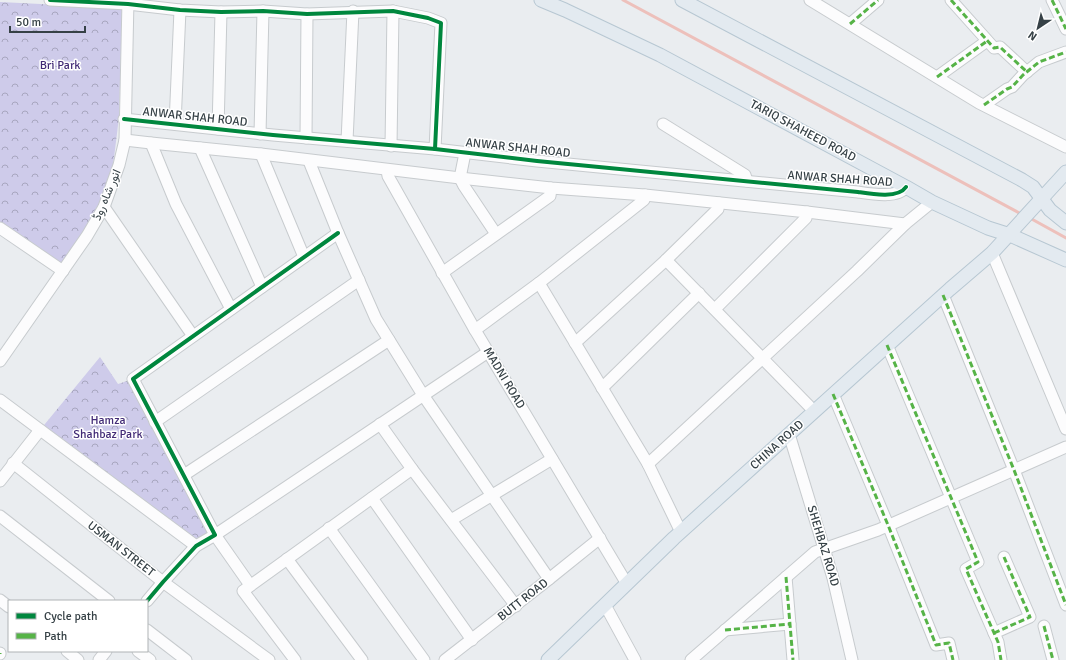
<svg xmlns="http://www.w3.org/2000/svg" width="1066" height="660" viewBox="0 0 1066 660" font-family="Signika,Vazirmatn,sans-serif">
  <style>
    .park { fill: url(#park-crowns) }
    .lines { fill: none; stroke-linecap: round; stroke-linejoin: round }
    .stream { stroke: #edc0bb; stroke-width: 3 }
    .minor-casing { stroke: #c7cbce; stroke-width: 13 }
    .major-casing { stroke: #b7c7d2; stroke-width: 15 }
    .minor { stroke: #fcfcfd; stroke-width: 11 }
    .major { stroke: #e3eaf0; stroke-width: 13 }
    .quiet { stroke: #56b347; stroke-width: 3; stroke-dasharray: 6 3; stroke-linecap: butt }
    .cycleway-casing { stroke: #fff; stroke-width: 6 }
    .cycleway { stroke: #00873e; stroke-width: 4 }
    .labels { text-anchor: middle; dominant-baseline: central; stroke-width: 3; stroke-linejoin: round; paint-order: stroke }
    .park-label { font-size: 12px; fill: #422b76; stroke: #fff }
    .street-label { font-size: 12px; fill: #364146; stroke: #fff }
  </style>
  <defs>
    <pattern id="park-crowns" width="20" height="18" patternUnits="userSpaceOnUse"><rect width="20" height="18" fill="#cecbea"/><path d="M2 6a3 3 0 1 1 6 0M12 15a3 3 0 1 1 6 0" fill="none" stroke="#a8a6bf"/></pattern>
  </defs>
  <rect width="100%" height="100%" fill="#eaedf0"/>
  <!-- park -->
  <g class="park">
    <polygon points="0,2 122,8 119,117 113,166 99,204 84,234 63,265 0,223"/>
    <polygon points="100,357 118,384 133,379 215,535 196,546 40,430"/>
  </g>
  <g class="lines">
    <!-- stream -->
    <g class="stream">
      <polyline points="623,0 1023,215"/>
      <polyline points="1028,217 1066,238"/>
    </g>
    <defs>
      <g id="minor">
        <polyline points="50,0 128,4 180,10 221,12 263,11 307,14 393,11 428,18 441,23 435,149"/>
        <polyline points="810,0 979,103 1066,147"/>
        <polyline points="951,0 994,48 1000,47 1027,72"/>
        <polyline points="1052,0 1066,29"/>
        <polyline points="850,24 878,0"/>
        <polyline points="937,77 987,41"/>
        <polyline points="984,105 1007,89 1012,87 1023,75 1039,62 1066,52"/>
        <path d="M124 119 273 135 435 149 537 161 858 192C871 194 898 199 906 187"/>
        <polyline points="175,124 180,10"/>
        <polyline points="663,124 745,175 747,181"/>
        <polyline points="218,129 221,12"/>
        <polyline points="260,134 263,11"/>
        <polyline points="306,138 307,14"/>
        <polyline points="125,140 151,143 261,154 460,178 551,188 645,195 807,212 905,224"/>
        <polyline points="347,141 353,11"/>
        <polyline points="151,143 176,204 231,309"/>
        <polyline points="391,146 393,11"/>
        <polyline points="200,148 262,287"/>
        <polyline points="465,153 460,178 464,186 496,234"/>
        <polyline points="261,154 304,257"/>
        <polyline points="309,161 338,233 376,319 423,395 549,579"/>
        <polyline points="387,170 388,176 475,330 627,584"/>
        <polyline points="104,207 193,336"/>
        <polyline points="0,228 63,271"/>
        <polyline points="992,253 1066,429"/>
        <polyline points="666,260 814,411"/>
        <polyline points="442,273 550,196 551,188"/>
        <polyline points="539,283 648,464 681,532"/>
        <polyline points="943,295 1014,470 1066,605"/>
        <polyline points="715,309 806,218 807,212"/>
        <polyline points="475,330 539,283 644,200 645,195"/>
        <polyline points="575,343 666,260 718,209 719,203"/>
        <polyline points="887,345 978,562 966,569 998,642 1001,660"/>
        <polyline points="0,361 87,236 104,207 119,165 125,140 128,0"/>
        <polyline points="602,388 699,293"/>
        <polyline points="833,394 888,525 936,645 949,643 953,660"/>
        <polyline points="0,400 196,546"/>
        <polyline points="155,422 359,280"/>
        <polyline points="380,424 412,469 516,606"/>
        <polyline points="789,434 833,578 852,660"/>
        <polyline points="13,463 163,582 269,660"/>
        <polyline points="648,464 857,271 905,224 932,202"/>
        <polyline points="184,475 389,340"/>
        <polyline points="0,481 40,430"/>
        <polyline points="372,498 472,640"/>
        <polyline points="0,516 109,601"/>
        <polyline points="451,520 552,459"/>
        <polyline points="329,528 424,660"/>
        <polyline points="287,559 362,660"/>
        <polyline points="786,577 793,660"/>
        <polyline points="250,585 215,535 488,352"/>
        <polyline points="0,600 9,607"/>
        <polyline points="147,601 163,582 196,546 215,535 133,379 338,233"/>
        <polyline points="605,605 635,660"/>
        <polyline points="1044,626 1053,660"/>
        <polyline points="147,630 186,660"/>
        <polyline points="725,630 790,624"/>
        <polyline points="994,633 1030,617 1004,557"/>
        <polyline points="67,651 78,660"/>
        <polyline points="138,651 150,660"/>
        <polyline points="0,654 0,653"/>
        <polyline points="99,660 106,651"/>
        <polyline points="295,660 243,591 412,469"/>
        <polyline points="445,660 549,579 600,538"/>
        <polyline points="691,660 815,552 878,530 1066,447"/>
      </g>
      <g id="major">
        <polyline points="541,0 565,10 660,55 906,187 932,202 988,228 1010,235 1066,260"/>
        <polyline points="682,0 1022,180 1033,187 1050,210 1066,223"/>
        <polyline points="548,660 674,538 950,289 992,253 1066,172"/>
      </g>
    </defs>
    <!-- minor casing -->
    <use href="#minor" class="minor-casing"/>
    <!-- major casing -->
    <use href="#major" class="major-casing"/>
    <!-- minor -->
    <use href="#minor" class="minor"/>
    <!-- major -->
    <use href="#major" class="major"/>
    <!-- quiet -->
    <g class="quiet">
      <polyline points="951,0 994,48 1000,47 1027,72"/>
      <polyline points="1052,0 1066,29"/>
      <polyline points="850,24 878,0"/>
      <polyline points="937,77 987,41"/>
      <polyline points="984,105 1007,89 1012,87 1023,75 1039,62 1066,52"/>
      <polyline points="943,295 1014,470 1066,605"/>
      <polyline points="887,345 978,562 966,569 998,642 1001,660"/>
      <polyline points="833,394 888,525 936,645 949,643 953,660"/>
      <polyline points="786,577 793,660"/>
      <polyline points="1044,626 1053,660"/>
      <polyline points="725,630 790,624"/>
      <polyline points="994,633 1030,617 1004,557"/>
      <polyline points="0,654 0,653"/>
    </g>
    <defs>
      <g id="cycleway">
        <polyline points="50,0 128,4 180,10 221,12 263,11 307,14 393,11 428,18 441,23 435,149"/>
        <path d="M124 119 273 135 435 149 537 161 858 192C871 194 898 199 906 187"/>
        <polyline points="147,601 163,582 196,546 215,535 133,379 338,233"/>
      </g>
    </defs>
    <!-- cycleway casing -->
    <use href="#cycleway" class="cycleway-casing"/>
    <!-- cycleway -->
    <use href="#cycleway" class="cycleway"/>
  </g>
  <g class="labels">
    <!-- park labels -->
    <g class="park-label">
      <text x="60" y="65">Bri Park</text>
      <text x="108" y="420">Hamza<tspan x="108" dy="14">Shahbaz Park</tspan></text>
    </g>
    <!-- street labels -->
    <g class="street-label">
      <text transform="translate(195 117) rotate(6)">ANWAR SHAH ROAD</text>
      <text transform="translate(803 131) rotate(28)">TARIQ SHAHEED ROAD</text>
      <text transform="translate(518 148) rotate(6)">ANWAR SHAH ROAD</text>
      <text transform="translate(840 179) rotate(4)">ANWAR SHAH ROAD</text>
      <text transform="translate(107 195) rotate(-67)">انور شاہ روڈ</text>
      <text transform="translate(504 378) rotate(59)">MADNI ROAD</text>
      <text transform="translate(777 445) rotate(-42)">CHINA ROAD</text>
      <text transform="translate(823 546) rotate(73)">SHEHBAZ ROAD</text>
      <text transform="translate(121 549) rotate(38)">USMAN STREET</text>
      <text transform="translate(523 600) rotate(-38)">BUTT ROAD</text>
    </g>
  </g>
  <!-- legend -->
  <rect x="8" y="600" width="140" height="52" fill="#ffffff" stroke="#afb3b5"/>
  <rect x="16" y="613" width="20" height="6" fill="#00873e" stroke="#afb3b5"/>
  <text x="44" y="620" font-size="12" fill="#364146">Cycle path</text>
  <rect x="16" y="633" width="20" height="6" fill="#56b347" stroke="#afb3b5"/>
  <text x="44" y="640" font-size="12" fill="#364146">Path</text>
  <!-- north arrow -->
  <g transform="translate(1038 28) rotate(215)" stroke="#ffffff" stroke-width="3" paint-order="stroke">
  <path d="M0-3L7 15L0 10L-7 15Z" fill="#364146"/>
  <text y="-6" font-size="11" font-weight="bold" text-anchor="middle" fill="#364146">N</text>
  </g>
  <!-- scale -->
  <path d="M10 26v6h75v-6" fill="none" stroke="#364146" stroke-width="2"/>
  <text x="16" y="26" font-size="12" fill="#364146" stroke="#ffffff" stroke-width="3" paint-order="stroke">50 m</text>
</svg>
